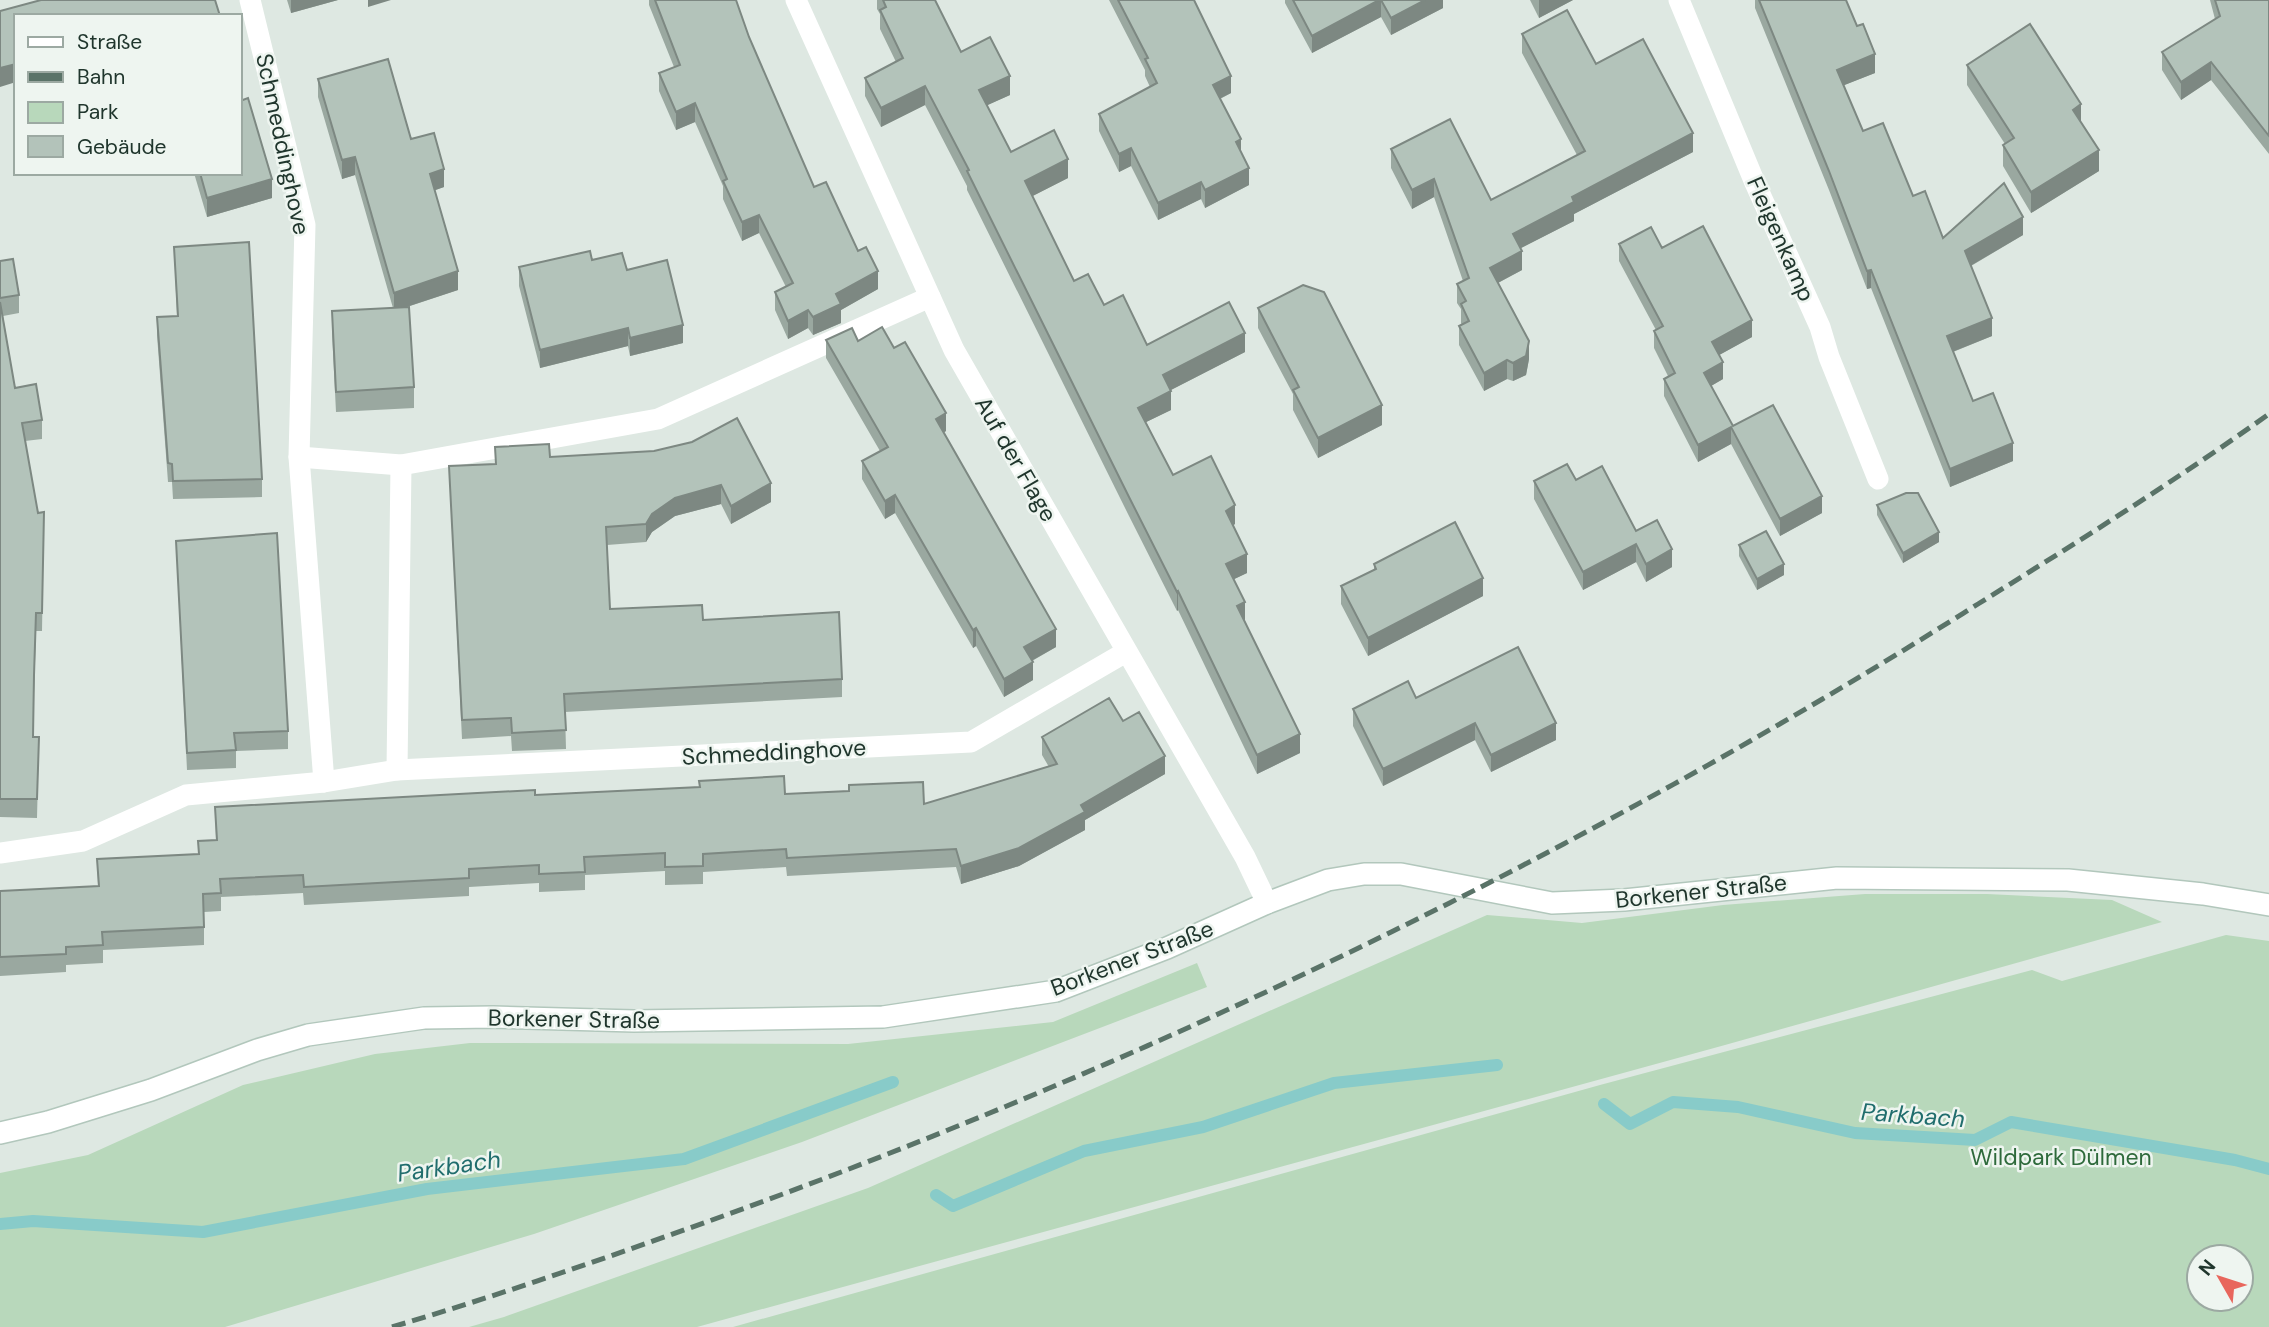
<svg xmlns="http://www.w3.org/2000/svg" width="2269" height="1327" viewBox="0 0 2269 1327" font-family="'DM Sans',sans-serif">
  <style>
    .green { fill: #b8d8bb; fill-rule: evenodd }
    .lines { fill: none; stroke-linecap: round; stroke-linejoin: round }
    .stream { stroke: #88cbc9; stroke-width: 12 }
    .secondary-casing { stroke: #b2c7bc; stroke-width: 24 }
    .street { stroke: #fff; stroke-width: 21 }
    .secondary { stroke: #fff; stroke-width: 21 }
    .rail { stroke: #5a7368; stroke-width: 5; stroke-dasharray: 14 7; stroke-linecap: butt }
    .wall { fill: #9aa8a0 }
    .shaded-wall { fill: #7d8882 }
    .building { fill: #b3c3ba; stroke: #7d8882; stroke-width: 2 }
    .labels { text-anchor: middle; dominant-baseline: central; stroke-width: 5; stroke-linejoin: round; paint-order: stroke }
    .street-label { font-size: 23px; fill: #20362d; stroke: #eef5f0 }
    .park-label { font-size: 23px; fill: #2e6a3b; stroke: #eef5f0 }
    .water-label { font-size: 24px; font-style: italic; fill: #206d6d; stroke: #eef5f0 }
  </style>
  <rect width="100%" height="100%" fill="#dee8e2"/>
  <!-- green -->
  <g class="green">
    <polygon points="1865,894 1987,894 2112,900 2162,922 1725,1045 697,1327 469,1327 504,1317 868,1188 1487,915 1582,923 1723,905"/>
    <path d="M2226 935 2269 941V1327H733L1600 1085 2032 970 2062 981ZM2241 1257V1299H2199V1257Z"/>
    <polygon points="1197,963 1207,987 802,1142 534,1234 225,1327 0,1327 0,1173 88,1155 243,1085 375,1054 470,1043 848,1044 1053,1022"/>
  </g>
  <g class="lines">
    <!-- stream -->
    <g class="stream">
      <polyline points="1604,1104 1630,1124 1673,1102 1738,1107 1855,1133 1975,1140 2011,1122 2235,1160 2269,1169"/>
      <polyline points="936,1195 953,1206 1084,1151 1203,1127 1334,1083 1497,1065"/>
      <polyline points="0,1224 33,1221 203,1232 427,1189 684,1159 893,1082"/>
    </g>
    <defs>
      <polyline id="secondary" points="0,1133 48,1122 151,1090 257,1050 308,1035 424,1018 493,1017 634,1021 883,1017 1056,991 1167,948 1267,903 1328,880 1364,874 1401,874 1552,903 1624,900 1837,878 2068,880 2203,894 2269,905"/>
    </defs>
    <!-- secondary casing -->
    <use href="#secondary" class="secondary-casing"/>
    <!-- street -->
    <g class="street">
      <polyline points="250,0 305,225 299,457 324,782"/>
      <polyline points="796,0 954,350 1245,857 1267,903"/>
      <polyline points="1679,0 1755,183 1820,327 1829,357 1878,479"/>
      <polyline points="299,457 401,465 658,419 930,297"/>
      <polyline points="397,770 401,465"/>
      <polyline points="0,853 83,841 186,795 324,782 397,770 971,742 1126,652"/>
    </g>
    <!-- secondary -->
    <use href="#secondary" class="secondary"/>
    <!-- rail -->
    <path class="rail" d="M392 1327C500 1295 606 1258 712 1220 1154 1061 1580 855 1978 604 2076 543 2175 481 2269 414"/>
  </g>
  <!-- wall -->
  <g class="wall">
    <polygon points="287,0 338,0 291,13"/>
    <polygon points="649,0 736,0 749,37 814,187 858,251 878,289 841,310 841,323 813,335 808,328 788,339 775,310 775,292 786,287 759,233 742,241 723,199 723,186 695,122 676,130 659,91 659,73 674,67 649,5"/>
    <polygon points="877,0 935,0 961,52 1010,95 987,105 1011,152 1068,178 1032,196 1074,281 1104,305 1147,345 1245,352 1171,390 1171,410 1146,422 1173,475 1235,524 1233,525 1247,573 1234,579 1245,621 1300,753 1257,774 1178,610 1177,611 1129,516 967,190 967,186 925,105 881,127 865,96 865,78 896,62 880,29 880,14 877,9"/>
    <polygon points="1109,0 1194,0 1231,93 1220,99 1241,152 1249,185 1205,208 1201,199 1158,220 1131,166 1119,172 1099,131 1099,114 1150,87 1145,76 1145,70"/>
    <polygon points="1285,0 1443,0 1443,8 1391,35 1381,17 1312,53 1285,3"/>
    <polygon points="1530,0 1573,0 1539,18"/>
    <polygon points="1755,0 1846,0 1875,73 1844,85 1863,131 1913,196 1943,238 2023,235 1971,266 1992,336 1953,352 1973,401 2013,461 1950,487 1871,288 1867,289 1829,190 1755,8"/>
    <polygon points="2210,0 2269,0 2269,154 2211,80 2181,100 2162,70 2162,52 2215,19"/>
    <polygon points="1522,34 1596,64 1693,152 1574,214 1574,221 1521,248 1522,270 1498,283 1529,359 1526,375 1513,381 1507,379 1484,391 1459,345 1459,326 1462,325 1461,323 1461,309 1457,303 1457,284 1463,281 1434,197 1412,209 1391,168 1391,149 1491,200 1577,155 1522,53"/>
    <polygon points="1967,65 2081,123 2099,171 2031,213 2003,166 2003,145 2005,144 1967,85"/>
    <polygon points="318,79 444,187 435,190 458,290 407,307 414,387 414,408 336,412 332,332 332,311 393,308 355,175 342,179 318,97"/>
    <polygon points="194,173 240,173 272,198 207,217"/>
    <polygon points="1619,244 1662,248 1752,337 1719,355 1723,379 1711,386 1733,426 1822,513 1780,536 1731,444 1698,462 1664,396 1664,379 1668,376 1654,348 1654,331 1656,330 1619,261"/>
    <polygon points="174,247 262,479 262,497 173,499 172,482 168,482 157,335 157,317 177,316"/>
    <polygon points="592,260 627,270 683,343 630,356 628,346 540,368 519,286 519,267"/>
    <polygon points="0,261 19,295 19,313 3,316 15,388 42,420 42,439 25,441 38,513 44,512 42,631 36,631 34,694 33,737 39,737 37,818 0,817"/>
    <polygon points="1258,308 1382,425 1318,458 1293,410 1293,394 1258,328"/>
    <polygon points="826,340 858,341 894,348 946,431 943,433 1056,647 1032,661 1033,680 1004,697 976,646 973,648 895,513 885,519 862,479 862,461 880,451 826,358"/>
    <polygon points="495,447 550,457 654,451 771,502 731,524 721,504 675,516 652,532 646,542 607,545 610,609 703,620 842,679 842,697 565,712 566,749 512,751 511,736 462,739 449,466 495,464"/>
    <polygon points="1576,480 1636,531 1672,567 1646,582 1636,562 1583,590 1534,499 1534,481"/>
    <polygon points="1877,505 1939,542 1903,563 1877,515"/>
    <polygon points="176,541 288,731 288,749 236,751 236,768 187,770"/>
    <polygon points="1739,545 1784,575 1757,590 1739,556"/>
    <polygon points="1374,564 1483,596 1368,656 1341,604 1341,586 1374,570"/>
    <polygon points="1416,698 1556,740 1491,772 1475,740 1383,786 1353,726 1353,709"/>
    <polygon points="1123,721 1165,774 1085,820 1085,830 1019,866 961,884 956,867 787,876 786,867 703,872 703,884 665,885 665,871 585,875 585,890 539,892 539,883 503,885 469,887 469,896 304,905 303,893 221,897 221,911 204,912 204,945 103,950 103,963 66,965 66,972 0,976 0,891 98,886 97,859 198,854 198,841 216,840 215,807 535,795 785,794 924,804 1049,767 1042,755 1042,737"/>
  </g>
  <!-- shaded-wall -->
  <g class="shaded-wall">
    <polygon points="291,0 338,0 291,13"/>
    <polygon points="368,0 391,0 368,7"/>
    <polygon points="1379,0 1381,0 1381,17 1312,53 1312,36"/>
    <polygon points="1425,0 1443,0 1443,8 1391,35 1391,18"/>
    <polygon points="1539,0 1573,0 1539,18"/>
    <polygon points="1875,54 1875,73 1837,88 1837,70"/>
    <polygon points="2211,62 2211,80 2181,100 2181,82"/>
    <polygon points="16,64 16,82 0,87 0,68"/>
    <polygon points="1010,76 1010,95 979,109 979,90"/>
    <polygon points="1231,76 1231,93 1213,102 1213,85"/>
    <polygon points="925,86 925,105 881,127 881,108"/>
    <polygon points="695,103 695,122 676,130 676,112"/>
    <polygon points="2081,104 2081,125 2073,110"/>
    <polygon points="1693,133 1693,152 1574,214 1574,221 1513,252 1513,234 1572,197"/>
    <polygon points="1241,139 1241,156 1236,142"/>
    <polygon points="1131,148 1131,166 1119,172 1119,154"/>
    <polygon points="2099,150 2099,171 2031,213 2031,192"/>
    <polygon points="355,157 355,175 342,179 342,160"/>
    <polygon points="1068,159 1068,178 1025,200 1025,181"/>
    <polygon points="1249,168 1249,185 1205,208 1205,190"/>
    <polygon points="444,169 444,187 430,192 430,174"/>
    <polygon points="272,179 272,198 207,217 207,198"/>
    <polygon points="1434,179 1434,197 1412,209 1412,190"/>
    <polygon points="1201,182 1201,199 1158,220 1158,203"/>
    <polygon points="759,215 759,233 742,241 742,222"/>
    <polygon points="2023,217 2023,235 1965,269 1965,251"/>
    <polygon points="1522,251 1522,270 1490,287 1490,268"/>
    <polygon points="1871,270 1871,288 1867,289 1867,271"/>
    <polygon points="458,271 458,290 394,311 394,293"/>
    <polygon points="878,271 878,289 841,310 841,323 813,335 813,317 836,294"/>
    <polygon points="808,310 808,328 788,339 788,321"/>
    <polygon points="1992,318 1992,336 1947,354 1947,336"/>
    <polygon points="1752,320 1752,337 1712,359 1712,342"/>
    <polygon points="683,325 683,343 630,356 630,338"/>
    <polygon points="628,328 628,346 540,368 540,350"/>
    <polygon points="1245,333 1245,352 1163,394 1163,375"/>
    <polygon points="1529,341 1529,359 1526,375 1513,381 1513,363"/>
    <polygon points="1507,360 1507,379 1484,391 1484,373"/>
    <polygon points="1723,362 1723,379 1704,390 1704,373"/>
    <polygon points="1171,391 1171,410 1138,426 1138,408"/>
    <polygon points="1382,405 1382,425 1318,458 1318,438"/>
    <polygon points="946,413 946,431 936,437 936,419"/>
    <polygon points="1731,427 1731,444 1698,462 1698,445"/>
    <polygon points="2013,443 2013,461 1950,487 1950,469"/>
    <polygon points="771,483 771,502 731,524 731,506"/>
    <polygon points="721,485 721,504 675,516 652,532 646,542 646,524 652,514 675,498"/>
    <polygon points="895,495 895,513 885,519 885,501"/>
    <polygon points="1822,496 1822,513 1780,536 1780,519"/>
    <polygon points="1235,505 1235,524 1226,530 1226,511"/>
    <polygon points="1939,532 1939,542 1903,563 1903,553"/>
    <polygon points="1636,544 1636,562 1583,590 1583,572"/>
    <polygon points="1672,549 1672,567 1646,582 1646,564"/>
    <polygon points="1247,554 1247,573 1226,583 1226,564"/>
    <polygon points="1784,564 1784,575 1757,590 1757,579"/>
    <polygon points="1483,578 1483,596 1368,656 1368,638"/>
    <polygon points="1178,591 1178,610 1177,611 1177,592"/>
    <polygon points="1245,602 1245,621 1237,606"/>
    <polygon points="976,628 976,646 973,648 973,630"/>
    <polygon points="1056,629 1056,647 1024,665 1024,647"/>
    <polygon points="1033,662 1033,680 1004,697 1004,679"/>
    <polygon points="1475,723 1475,740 1383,786 1383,769"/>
    <polygon points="1556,723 1556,740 1491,772 1491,755"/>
    <polygon points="1300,734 1300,753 1257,774 1257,755"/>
    <polygon points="1165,756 1165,774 1085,820 1085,830 1019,866 961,884 961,866 1081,805"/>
  </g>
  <!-- building -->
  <g class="building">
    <polygon points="41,0 215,0 220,16 16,16 16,64 0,68 0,11"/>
    <polygon points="655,0 736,0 749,37 814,187 826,182 858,251 866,247 878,271 836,294 841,304 813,317 808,310 788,321 775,292 793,283 759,215 742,222 723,181 727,179 695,103 676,112 659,73 680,65"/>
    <polygon points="883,0 935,0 961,52 990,37 1010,76 979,90 1011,152 1054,130 1068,159 1025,181 1074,281 1088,274 1104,305 1123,295 1147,345 1229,302 1245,333 1163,375 1171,391 1138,408 1173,475 1211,456 1235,505 1226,511 1247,554 1226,564 1245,602 1237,606 1300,734 1257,755 1178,591 1177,592 1129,497 967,171 969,170 925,86 881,108 865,78 903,58 880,10 886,7"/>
    <polygon points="1118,0 1194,0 1231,76 1213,85 1241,139 1236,142 1249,168 1205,190 1201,182 1158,203 1131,148 1119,154 1099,114 1157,83 1145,59 1148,58"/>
    <polygon points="1293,0 1379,0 1312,36"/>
    <polygon points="1381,0 1425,0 1391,18"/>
    <polygon points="1759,0 1846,0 1857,26 1863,24 1875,54 1837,70 1863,131 1883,123 1913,196 1925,191 1943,238 2004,183 2023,217 1965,251 1992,318 1947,336 1973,401 1993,393 2013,443 1950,469 1871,270 1867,271 1829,171"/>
    <polygon points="2215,0 2269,0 2269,136 2211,62 2181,82 2162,52 2220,16"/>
    <polygon points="1567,10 1596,64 1643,39 1693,133 1572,197 1574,202 1513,234 1522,251 1490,268 1529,341 1526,356 1513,363 1507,360 1484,373 1459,326 1469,321 1461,304 1466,301 1457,284 1469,278 1434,179 1412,190 1391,149 1450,119 1491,200 1585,151 1522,34"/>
    <polygon points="2030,24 2081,104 2073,110 2099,150 2031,192 2003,145 2014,138 1967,65"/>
    <polygon points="388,59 411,139 434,133 444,169 430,174 458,271 394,293 355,157 342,160 318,79"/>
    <polygon points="248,98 272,179 207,198 200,173 240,173 240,101"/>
    <polygon points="1703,226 1752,320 1712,342 1723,362 1704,373 1733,426 1773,405 1822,496 1780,519 1731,427 1698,445 1664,379 1675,373 1654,331 1663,326 1619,244 1651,227 1662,248"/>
    <polygon points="249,242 262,479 173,481 172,464 168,463 157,317 178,316 174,247"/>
    <polygon points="590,251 592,260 622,253 627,270 667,260 683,325 630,338 628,328 540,350 519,267"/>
    <polygon points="13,259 19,295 0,298 0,261"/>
    <polygon points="1303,285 1324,292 1382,405 1318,438 1293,390 1299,387 1258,308"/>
    <polygon points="0,302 15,388 36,384 42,420 22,423 38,513 44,512 42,613 36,613 34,675 33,737 39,737 37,799 0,799"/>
    <polygon points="409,307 414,387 336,392 332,311"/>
    <polygon points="882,327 894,348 905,342 946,413 936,419 1056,629 1024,647 1033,662 1004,679 976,628 973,630 895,495 885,501 862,461 888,447 826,340 852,328 858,341"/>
    <polygon points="737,418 771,483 731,506 721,485 675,498 652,514 646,524 606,527 610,609 702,605 703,620 839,612 842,679 564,694 566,730 512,733 511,718 462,720 449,466 496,464 495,447 549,444 550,457 654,451 692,442"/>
    <polygon points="1567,464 1576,480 1602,466 1636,531 1657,520 1672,549 1646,564 1636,544 1583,572 1534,481"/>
    <polygon points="1906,493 1918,493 1939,532 1903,553 1877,505"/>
    <polygon points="1455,522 1483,578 1368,638 1341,586 1376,569 1374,564"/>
    <polygon points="1766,531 1784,564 1757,579 1739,545"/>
    <polygon points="277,533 288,731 234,733 236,750 187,753 176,541"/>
    <polygon points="1518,647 1556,723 1491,755 1475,723 1383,769 1353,709 1408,681 1416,698"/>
    <polygon points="1109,698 1123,721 1139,712 1165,756 1081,805 1085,812 1019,848 961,866 956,849 787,858 786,849 703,854 703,866 665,867 665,853 584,857 585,872 539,874 539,865 503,867 469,869 469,878 304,887 303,875 220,879 221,893 203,894 204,927 102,932 103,945 66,947 66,954 0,957 0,891 99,886 97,859 199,854 198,841 217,840 215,807 535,790 535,795 700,787 699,781 784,776 785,794 849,791 849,785 923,782 924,804 1057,764 1042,737"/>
  </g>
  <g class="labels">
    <!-- street labels -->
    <g class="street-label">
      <text transform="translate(283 144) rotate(78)">Schmeddinghove</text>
      <text transform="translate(1781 239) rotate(66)">Fleigenkamp</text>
      <text transform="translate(1016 459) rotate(60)">Auf der Flage</text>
      <text transform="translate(774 752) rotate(-3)">Schmeddinghove</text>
      <text transform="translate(1701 891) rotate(-6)">Borkener Straße</text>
      <text transform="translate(1132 958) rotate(-21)">Borkener Straße</text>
      <text transform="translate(574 1019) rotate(1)">Borkener Straße</text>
    </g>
    <!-- park labels -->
    <g class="park-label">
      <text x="2061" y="1157">Wildpark Dülmen</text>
    </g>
    <!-- water labels -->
    <g class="water-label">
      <text transform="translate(1913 1115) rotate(4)">Parkbach</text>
      <text transform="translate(449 1166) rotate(-8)">Parkbach</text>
    </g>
  </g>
  <!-- legend -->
  <rect x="14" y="14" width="228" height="161" fill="#eef5f0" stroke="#9ca9a2" stroke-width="2"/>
  <rect x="28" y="37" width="35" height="10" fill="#ffffff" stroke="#9ca9a2" stroke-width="2"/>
  <text x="77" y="49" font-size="21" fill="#20362d">Straße</text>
  <rect x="28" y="72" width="35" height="10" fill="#5a7368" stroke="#9ca9a2" stroke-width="2"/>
  <text x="77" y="84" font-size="21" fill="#20362d">Bahn</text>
  <rect x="28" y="102" width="35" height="21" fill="#b8d8bb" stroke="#9ca9a2" stroke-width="2"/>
  <text x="77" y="119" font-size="21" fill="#20362d">Park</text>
  <rect x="28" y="136" width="35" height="21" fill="#b3c3ba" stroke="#9ca9a2" stroke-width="2"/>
  <text x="77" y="154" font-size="21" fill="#20362d">Gebäude</text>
  <!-- north arrow -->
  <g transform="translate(2220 1278) rotate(309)"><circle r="33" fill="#eef5f0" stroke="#9ca9a2" stroke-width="2"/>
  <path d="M0-5L12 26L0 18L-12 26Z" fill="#e8665c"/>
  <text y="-10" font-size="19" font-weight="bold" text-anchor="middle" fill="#20362d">N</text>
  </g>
</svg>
